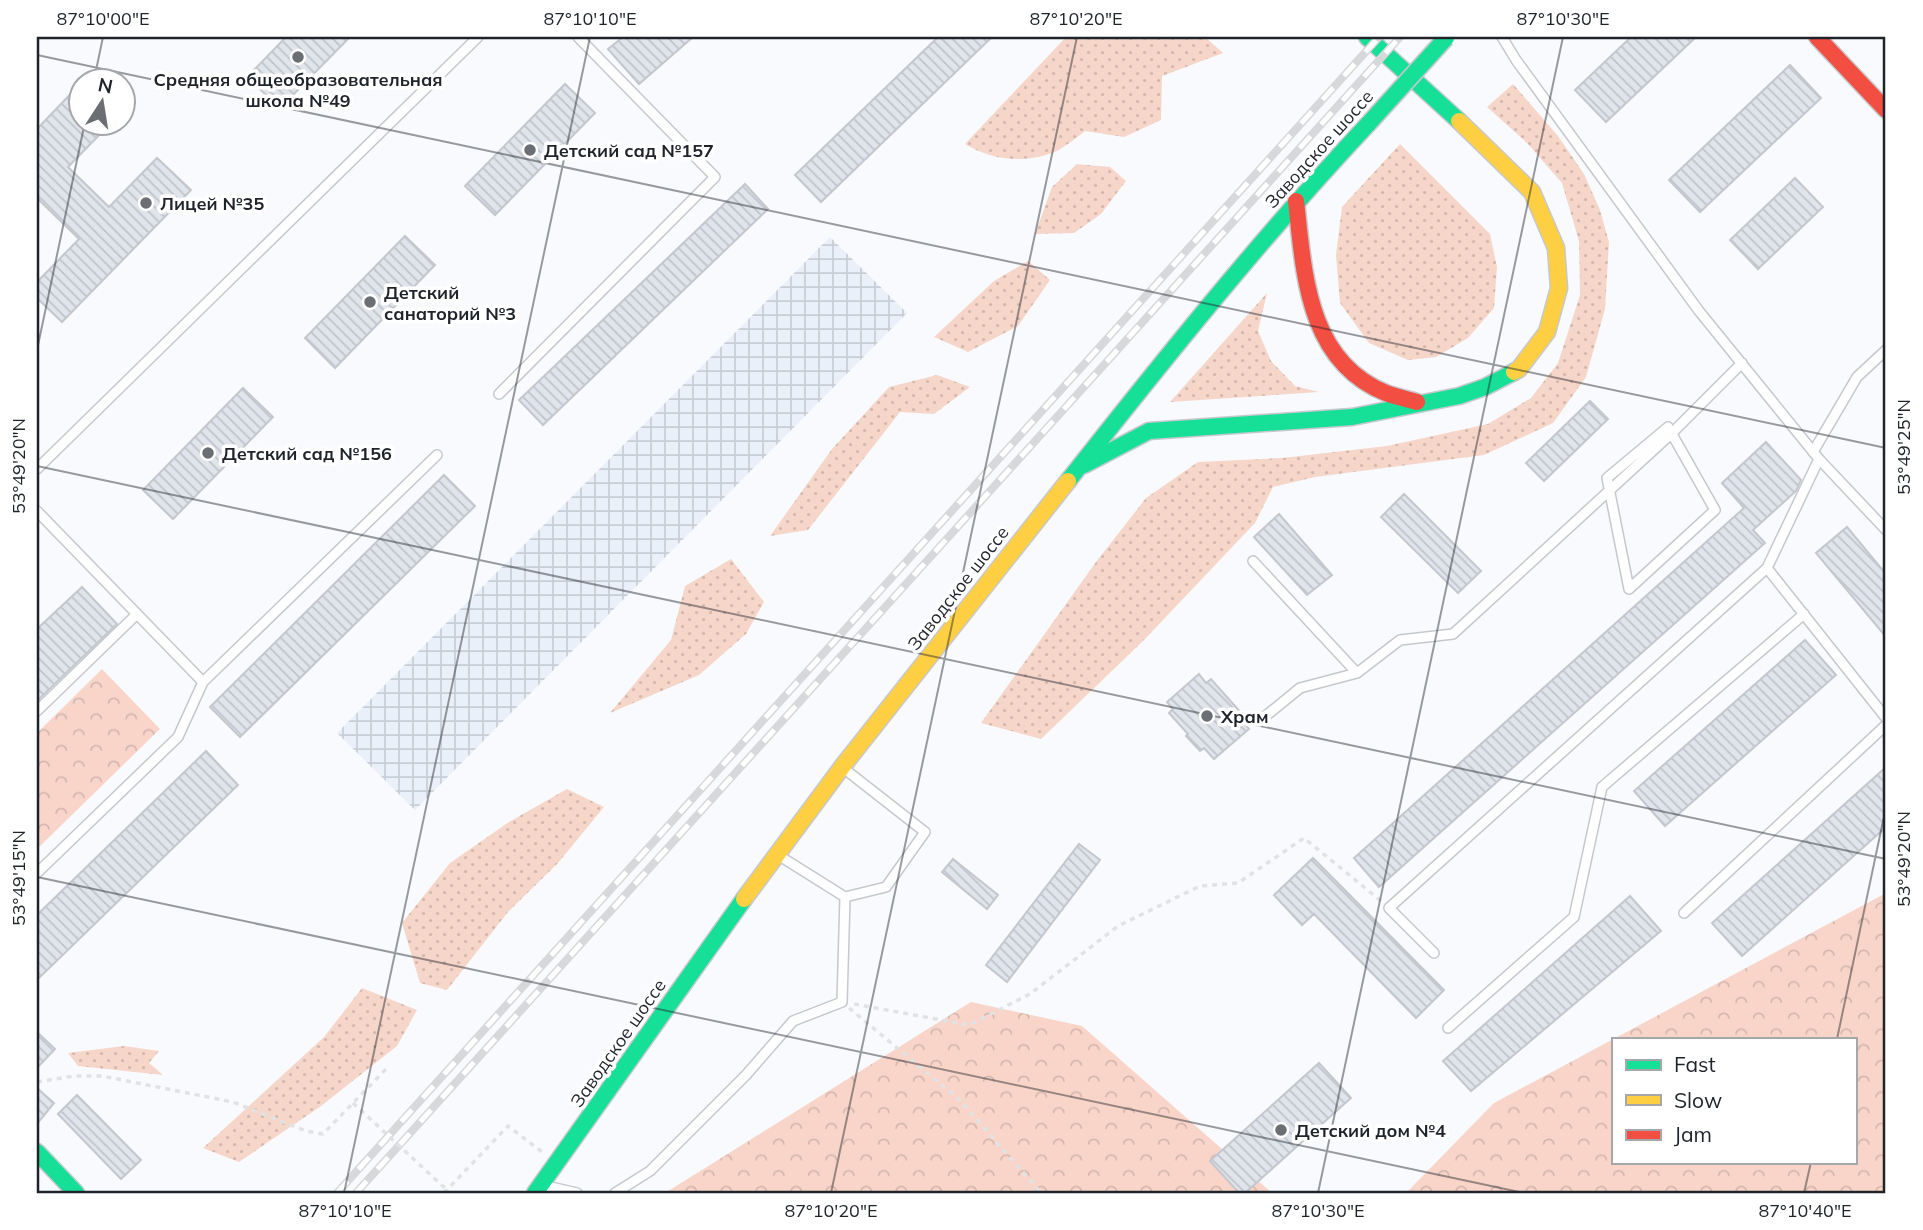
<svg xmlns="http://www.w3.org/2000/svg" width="1923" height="1230" viewBox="0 0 1923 1230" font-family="Mulish,sans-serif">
  <defs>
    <pattern id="industrial-grid" width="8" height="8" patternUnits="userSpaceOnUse" patternTransform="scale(1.75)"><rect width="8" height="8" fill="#eaf0fa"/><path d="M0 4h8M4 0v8" fill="none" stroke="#c8ced6"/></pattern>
    <pattern id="grass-dots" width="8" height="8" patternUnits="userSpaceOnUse" patternTransform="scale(1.75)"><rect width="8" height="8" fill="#f7d6ca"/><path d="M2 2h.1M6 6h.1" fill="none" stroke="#d3b8ae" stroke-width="1.8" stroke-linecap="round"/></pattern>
    <pattern id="forest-crowns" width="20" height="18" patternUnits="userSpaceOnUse" patternTransform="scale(1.75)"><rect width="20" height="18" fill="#f9d5c9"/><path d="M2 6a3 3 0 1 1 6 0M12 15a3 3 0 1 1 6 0" fill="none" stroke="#d5b7ad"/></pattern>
    <pattern id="building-back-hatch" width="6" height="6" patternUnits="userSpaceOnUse" patternTransform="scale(1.75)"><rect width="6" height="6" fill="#e0e4eb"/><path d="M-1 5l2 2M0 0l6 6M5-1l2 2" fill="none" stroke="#c0c3ca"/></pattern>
  </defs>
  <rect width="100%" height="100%" fill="#f8fafd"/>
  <!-- industrial -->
  <path fill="url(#industrial-grid)" d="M830 237 907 313 415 810 337 733Z"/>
  <!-- grass -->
  <path fill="url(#grass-dots)" d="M1066 37H1205L1223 53 1162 76 1161 120 1124 137 1085 131C1076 138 1066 146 1057 151 1026 164 993 161 965 144Z
    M1513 84 1558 136 1584 174 1600 210 1609 242 1605 309 1586 377 1553 423 1484 455 1315 477 1273 487 1255 523 1143 641 1041 739 981 723 1096 562 1146 498 1198 462 1282 458 1387 446 1488 424 1531 398 1558 363 1580 295 1579 241 1562 183 1527 143 1487 107Z
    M1400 144 1490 234 1497 267 1494 308 1468 338 1436 357 1408 360 1369 343 1340 303 1336 255 1342 207Z
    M1077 164 1110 167 1126 181 1101 214 1074 233 1035 234 1052 187Z
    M1028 261 1050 280 1018 326 968 352 934 337 994 281Z
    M1267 293 1258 331 1271 361 1295 386 1319 392 1170 402Z
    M937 375 970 387 934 414 900 412 808 530 770 536 832 449 889 387Z
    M731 559 764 602 746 634 699 675 610 713 671 640 685 586Z
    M567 789 604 807 558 863 508 912 447 990 420 983 402 923 450 863 509 822Z
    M362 988 417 1010 397 1046 321 1106 239 1162 203 1148 324 1037Z
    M124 1046 159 1051 149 1063 163 1075 78 1066 68 1053Z"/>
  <!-- forest -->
  <path fill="url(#forest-crowns)" fill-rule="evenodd" d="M102 669 160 729 37 849V733Z
    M1886 893V1193H1406L1494 1103ZM1613 1039H1855V1162H1613Z
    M971 1002 1082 1026 1272 1193H665Z"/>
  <!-- building -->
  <path fill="url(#building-back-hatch)" stroke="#c4c7cd" stroke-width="2" d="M286 37H350L280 108 247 77Z
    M623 37H693L639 84 608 49Z
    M938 37H992L821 202 795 175Z
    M1631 37H1696L1606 122 1575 90Z
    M1790 65 1821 98 1700 212 1669 180Z
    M80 84V122H112L68 167 109 207 157 158 191 190 62 322 37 298V282L79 239 37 198V129Z
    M565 84 595 113 495 215 465 186Z
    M1795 178 1823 207 1758 269 1730 240Z
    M745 184 768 209 543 425 519 400Z
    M405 236 435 265 335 368 305 338Z
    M243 388 273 417 173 519 143 490Z
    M1590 401 1608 419 1544 481 1526 463Z
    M1766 442 1801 480 1796 491 1753 530 1765 543 1379 887 1354 858 1744 508 1722 483Z
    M444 475 475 506 240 737 210 707Z
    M1404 494 1481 571 1458 593 1381 517Z
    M1279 514 1332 575 1307 595 1254 537Z
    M1847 527 1886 574V637L1816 553Z
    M82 587 117 624 37 701V629Z
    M1805 640 1836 675 1665 826 1634 791Z
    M1199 674 1206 683 1211 679 1243 715 1240 718 1249 729 1214 759 1204 748 1200 751 1186 736 1188 734 1169 713 1173 709 1167 702Z
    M206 751 238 785 37 980V915Z
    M1886 767V827L1742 956 1712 923Z
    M1079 844 1100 860 1007 982 986 965Z
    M1313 858 1444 990 1416 1018 1314 914 1302 925 1274 895Z
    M953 859 998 895 987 909 942 872Z
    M1630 896 1661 931 1471 1091 1443 1061Z
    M37 1032 55 1049 37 1068Z
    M1319 1063 1351 1098 1245 1193H1239L1210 1161Z
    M37 1088 54 1103 37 1124Z
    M77 1095 141 1160 121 1179 58 1114Z"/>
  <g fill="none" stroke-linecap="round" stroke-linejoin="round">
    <defs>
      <path id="lane" d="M1502 37 1516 60 1699 311 1819 459 1767 568 1886 718
        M499 394 715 177 578 37
        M1668 427 1715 510 1629 589 1607 478Z
        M1813 452 1857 377 1886 350
        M1819 459 1886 530
        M37 469 478 37
        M37 511 203 682 437 455
        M1253 561 1357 673
        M37 711 137 614
        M1262 719 1300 688 1357 673 1400 640 1453 634 1671 434 1742 363
        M778 855 845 897
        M37 873 178 737 203 682
        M1684 913 1886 725
        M1434 953 1389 908 1767 568
        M1448 1028 1574 917 1602 787 1804 614
        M542 1185 577 1193
        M615 1193 650 1171 746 1075 793 1021 842 1002 845 897 886 887 925 832 842 767"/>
      <path id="fast" d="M1367 37 1459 121
        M1084 465 1149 431 1352 417 1459 396 1485 387 1514 372
        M1068 481C1165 358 1262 237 1369 123
        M37 1152 76 1193
        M535 1193 744 899"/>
      <path id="slow" d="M1459 121 1532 192 1556 248 1559 288 1547 332 1519 369 1514 372
        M744 899 842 767 1068 481"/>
      <path id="jam" d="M1817 37 1886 110
        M1296 201C1304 273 1307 361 1386 393 1396 397 1407 399 1417 402"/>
    </defs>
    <!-- lane casing -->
    <use href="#lane" stroke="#c5c8cd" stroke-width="12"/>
    <!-- fast casing -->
    <use href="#fast" stroke="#c5c8cd" stroke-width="19"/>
    <!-- slow casing -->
    <use href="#slow" stroke="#c5c8cd" stroke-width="19"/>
    <!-- jam casing -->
    <use href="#jam" stroke="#c5c8cd" stroke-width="19"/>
    <!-- path -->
    <path stroke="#e1e2e4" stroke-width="3.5" stroke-dasharray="5 5" stroke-linecap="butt" d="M854 1004 969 1025 1030 994 1118 926 1200 886 1238 883 1304 838 1381 901
      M849 1008 960 1100 1041 1193
      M37 1082 74 1076H102L233 1102 306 1131 323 1134 389 1066
      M444 1193 508 1126 542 1152"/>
    <!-- lane -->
    <use href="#lane" stroke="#fefeff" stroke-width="9"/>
    <!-- fast -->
    <use href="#fast" stroke="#16e098" stroke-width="16"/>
    <!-- slow -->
    <use href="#slow" stroke="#ffcf43" stroke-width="16"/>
    <!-- jam -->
    <use href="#jam" stroke="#f24e42" stroke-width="16"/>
    <defs>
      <path id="rail" d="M337 1193 1379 37
        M356 1193 1400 37"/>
    </defs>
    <!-- rail casing -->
    <use href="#rail" stroke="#d7d8d9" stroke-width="8"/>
    <!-- rail -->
    <use href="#rail" stroke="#fff" stroke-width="5" stroke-dasharray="16" stroke-linecap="butt"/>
    <defs>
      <path id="fast-bridge" d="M1369 123 1446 38"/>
    </defs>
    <!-- fast-bridge casing -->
    <use href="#fast-bridge" stroke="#c5c8cd" stroke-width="19" stroke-linecap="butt"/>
    <!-- path-bridge -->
    <path stroke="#e1e2e4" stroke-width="3.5" stroke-dasharray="5 5" stroke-linecap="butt" d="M353 1103 447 1190"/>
    <!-- fast-bridge -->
    <use href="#fast-bridge" stroke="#16e098" stroke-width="16"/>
  </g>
  <!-- ticks -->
  <path fill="none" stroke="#1f242b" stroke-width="2" stroke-opacity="0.45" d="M37 55 1886 448M94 80 103 37M37 350 85 122M37 466 1886 859M37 877 1524 1193M1837 1039 1886 807M344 1193 590 37M831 1193 1077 37M1318 1193 1563 37M1804 1193 1811 1162"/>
  <!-- markers -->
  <g fill="#6b6f74" stroke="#fff" stroke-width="2.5">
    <circle cx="298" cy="57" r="7"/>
    <circle cx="530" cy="150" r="7"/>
    <circle cx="146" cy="203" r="7"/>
    <circle cx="370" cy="302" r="7"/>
    <circle cx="208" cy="453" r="7"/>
    <circle cx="1207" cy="716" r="7"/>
    <circle cx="1281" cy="1130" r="7"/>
  </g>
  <g text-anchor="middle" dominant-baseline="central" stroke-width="7" stroke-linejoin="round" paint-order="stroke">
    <!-- poi labels -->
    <g font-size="18" font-weight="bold" fill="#1f242b" stroke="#fff" text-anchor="start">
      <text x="298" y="79" text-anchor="middle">Средняя общеобразовательная<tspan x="298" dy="21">школа №49</tspan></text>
      <text x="544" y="150">Детский сад №157</text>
      <text x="160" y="203">Лицей №35</text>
      <text x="384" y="292">Детский<tspan x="384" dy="21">санаторий №3</tspan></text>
      <text x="222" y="453">Детский сад №156</text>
      <text x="1221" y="716">Храм</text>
      <text x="1295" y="1130">Детский дом №4</text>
    </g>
    <!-- street labels -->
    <g font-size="18" fill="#1f242b" stroke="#fff">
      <text transform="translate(1319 149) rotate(-48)">Заводское шоссе</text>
      <text transform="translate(958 588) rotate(-52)">Заводское шоссе</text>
      <text transform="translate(618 1043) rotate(-55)">Заводское шоссе</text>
    </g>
  </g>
  <!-- border -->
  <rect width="1923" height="1230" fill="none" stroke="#ffffff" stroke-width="77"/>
  <!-- legend -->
  <rect x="1612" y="1038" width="245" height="126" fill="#ffffff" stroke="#a5a7aa" stroke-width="2"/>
  <rect x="1626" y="1060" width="35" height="10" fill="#16e098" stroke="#a5a7aa" stroke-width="2"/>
  <text x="1674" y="1072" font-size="21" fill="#1f242b">Fast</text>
  <rect x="1626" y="1095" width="35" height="10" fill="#ffcf43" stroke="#a5a7aa" stroke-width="2"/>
  <text x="1674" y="1108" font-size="21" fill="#1f242b">Slow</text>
  <rect x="1626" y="1130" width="35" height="10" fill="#f24e42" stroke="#a5a7aa" stroke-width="2"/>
  <text x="1674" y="1142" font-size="21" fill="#1f242b">Jam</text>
  <!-- north arrow -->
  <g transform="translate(102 102) rotate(12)"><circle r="33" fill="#ffffff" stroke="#a5a7aa" stroke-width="2"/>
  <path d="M0-5L12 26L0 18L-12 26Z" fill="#6b6f74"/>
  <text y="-10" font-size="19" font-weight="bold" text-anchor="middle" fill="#1f242b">N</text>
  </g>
  <rect x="38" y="38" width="1846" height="1154" fill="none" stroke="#1f242b" stroke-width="2.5"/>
  <g font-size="18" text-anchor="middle" fill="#1f242b">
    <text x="103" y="25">87°10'00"E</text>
    <text x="590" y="25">87°10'10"E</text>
    <text x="1076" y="25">87°10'20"E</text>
    <text x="1563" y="25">87°10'30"E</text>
    <text transform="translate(1904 447) rotate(-90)" y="6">53°49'25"N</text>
    <text transform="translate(19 466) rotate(-90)" y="6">53°49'20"N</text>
    <text transform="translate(1904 859) rotate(-90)" y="6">53°49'20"N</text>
    <text transform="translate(19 878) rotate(-90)" y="6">53°49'15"N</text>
    <text x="345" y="1217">87°10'10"E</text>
    <text x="831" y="1217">87°10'20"E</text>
    <text x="1318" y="1217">87°10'30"E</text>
    <text x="1805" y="1217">87°10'40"E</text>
  </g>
</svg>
